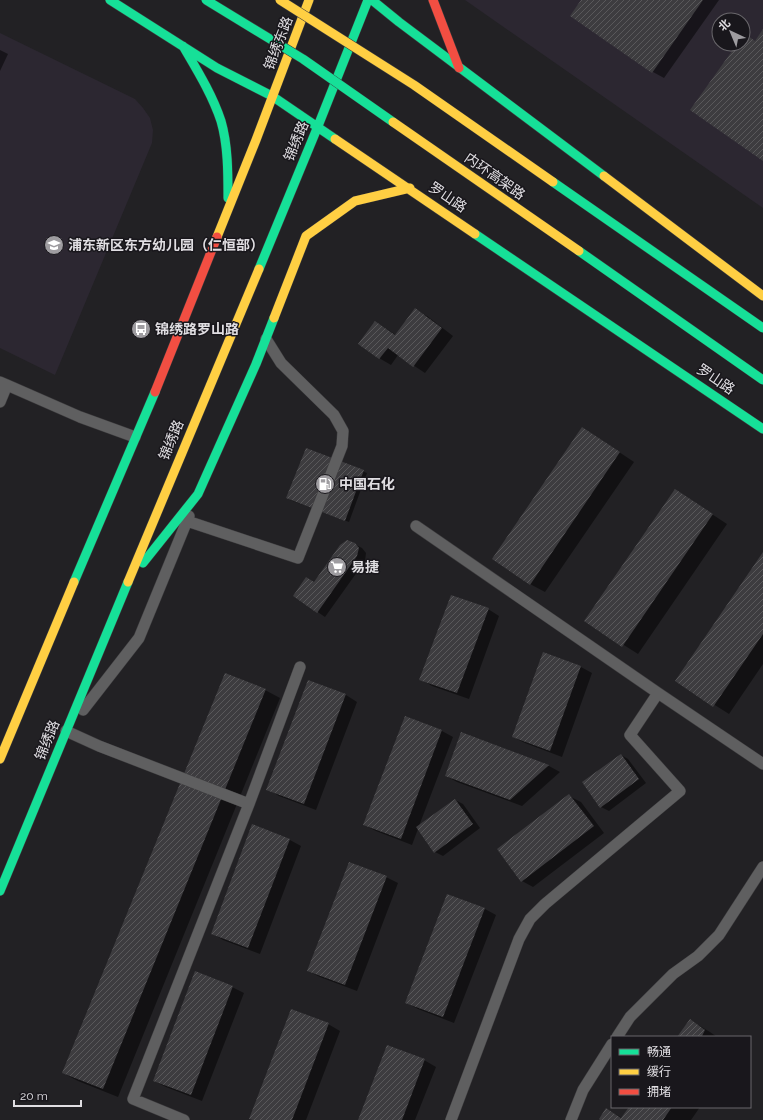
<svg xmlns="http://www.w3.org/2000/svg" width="763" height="1120" viewBox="0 0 763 1120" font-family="Raleway,'Noto Sans SC',sans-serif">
  <defs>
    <pattern id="building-hatch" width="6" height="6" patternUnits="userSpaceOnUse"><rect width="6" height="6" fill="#3d3c3f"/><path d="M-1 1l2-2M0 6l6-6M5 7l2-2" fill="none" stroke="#59585a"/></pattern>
  </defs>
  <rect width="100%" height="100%" fill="#222124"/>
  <!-- built -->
  <path fill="#2c2731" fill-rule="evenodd" d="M465 0H763V208ZM719 20H743V44H719Z
    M0 33 135 99 143 108 150 118 153 130 152 143 55 375 0 348Z"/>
  <!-- shadow -->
  <path fill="#0007" d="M582 0H719L664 78 653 72Z
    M0 50 8 54 0 71Z
    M415 310 427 316 453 336 425 373 398 355 391 365 379 358 376 322 396 335Z
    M583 428 634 462 545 592 530 584Z
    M306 450 367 473 349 522 290 500Z
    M675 490 727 524 638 654 586 621Z
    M354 544 362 548 366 553 365 561 325 617 294 596 314 583Z
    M763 554V664L729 714 677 681Z
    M488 609 499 616 469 699 432 686 421 679Z
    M544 653 581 667 592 673 562 757 525 743 513 737Z
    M309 681 346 695 357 702 316 810 279 796 268 789Z
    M265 690 280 698 118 1097 78 1081 63 1073Z
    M405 717 442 731 453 737 419 826 455 800 463 804 480 828 443 856 435 852 418 829 412 845 376 831 364 825Z
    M461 734 549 766 560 772 522 806 457 782 446 776Z
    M621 755 628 759 646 783 609 811 601 807Z
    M569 796 581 802 604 833 533 887 522 881Z
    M253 826 290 840 301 846 260 954 223 940 212 933Z
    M386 877 398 883 357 991 320 977 308 971Z
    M485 909 496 915 454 1023 418 1009 407 1003Z
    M232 987 244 993 202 1101 166 1087 154 1081Z
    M690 1020 710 1032 717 1037H678Z
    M328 1024 340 1031 306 1120H253Z
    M424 1060 436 1067 415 1120H359Z
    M630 1107H700L691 1120H602L607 1109 622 1118Z"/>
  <!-- building -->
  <path fill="url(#building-hatch)" d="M581 0H703L652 73 570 16Z
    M763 29V161L690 110 737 44H743L744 33 755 41Z
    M415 308 442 328 413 367 388 348 379 359 358 344 375 321 395 335Z
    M582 427 620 452 530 585 492 559Z
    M306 448 364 470 345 521 286 498Z
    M675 489 713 514 622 647 584 621Z
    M347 540 355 543 359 548 357 556 317 613 293 596 306 577 314 582 340 545Z
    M763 552V634L713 707 675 681Z
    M451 595 489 608 457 693 419 680Z
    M543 652 581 666 550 751 512 737Z
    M225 673 266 689 103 1089 62 1073Z
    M308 680 346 694 304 804 266 790Z
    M405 716 442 730 401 839 363 825Z
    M461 732 549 765 510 800 445 776Z
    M621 754 639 779 600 808 582 782Z
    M569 794 594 826 521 882 497 849Z
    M455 799 473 824 434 853 416 827Z
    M252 824 290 839 248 948 211 934Z
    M349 862 387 876 345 985 307 971Z
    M447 894 485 908 443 1017 405 1003Z
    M195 971 233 986 191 1095 153 1081Z
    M291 1009 329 1023 292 1120H253L249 1119Z
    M690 1019 705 1030 702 1036 703 1037H677Z
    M387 1045 425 1059 402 1120H358Z
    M629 1107H672L663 1120H600L599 1119 606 1108 621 1118Z"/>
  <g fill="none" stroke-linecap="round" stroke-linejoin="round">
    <defs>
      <path id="lane" d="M0 382 7 385 0 402
        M7 385 80 417 135 437
        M187 521 298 558 342 446 343 431 334 415 281 363 266 339
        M416 526 658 693 763 764
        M83 710 139 638 189 516
        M67 730 66 731 99 746 249 804
        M617 1037 630 1017 673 974 698 956 719 935 763 867
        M184 1120 133 1099 249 804 300 667
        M451 1120 519 939 530 919 545 904 680 791 630 735 658 693
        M571 1120 583 1090 612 1044"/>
      <path id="fast" d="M110 0 217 68 272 96 335 139
        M372 0 399 22 604 176
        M183 46C197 70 212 94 221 121 228 145 228 173 228 198
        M475 234 763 429
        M259 269 318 126 368 0
        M143 563 198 494 256 364 274 318
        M74 582 155 392
        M0 891 128 582"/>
      <path id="slow" d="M335 139 475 234
        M604 176 763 296
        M217 237 256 140 309 0
        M274 318 306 236 355 201 410 188
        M128 582 259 269
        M0 759 74 582"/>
      <path id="jam" d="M433 0 459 68
        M155 392 217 237"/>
    </defs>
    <!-- lane casing -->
    <use href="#lane" stroke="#3d3c3e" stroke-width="12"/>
    <!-- fast casing -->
    <use href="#fast" stroke="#3d3c3e" stroke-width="10"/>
    <!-- slow casing -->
    <use href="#slow" stroke="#3d3c3e" stroke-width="10"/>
    <!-- jam casing -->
    <use href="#jam" stroke="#3d3c3e" stroke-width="10"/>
    <!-- lane -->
    <use href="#lane" stroke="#5f5f60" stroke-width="11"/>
    <!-- fast -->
    <use href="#fast" stroke="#16e098" stroke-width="9"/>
    <!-- slow -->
    <use href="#slow" stroke="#ffcf43" stroke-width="9"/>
    <!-- jam -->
    <use href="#jam" stroke="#f24e42" stroke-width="9"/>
    <defs>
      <path id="fast-bridge" d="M206 0 303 59 393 122
        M553 182 763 328
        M579 251 763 380"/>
      <path id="slow-bridge" d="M280 0 414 85 553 182
        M393 122 579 251"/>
    </defs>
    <!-- fast-bridge casing -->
    <use href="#fast-bridge" stroke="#3d3c3e" stroke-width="10" stroke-linecap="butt"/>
    <!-- slow-bridge casing -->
    <use href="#slow-bridge" stroke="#3d3c3e" stroke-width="10" stroke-linecap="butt"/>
    <!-- fast-bridge -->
    <use href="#fast-bridge" stroke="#16e098" stroke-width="9"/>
    <!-- slow-bridge -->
    <use href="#slow-bridge" stroke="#ffcf43" stroke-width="9"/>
  </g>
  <!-- icons -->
  <defs>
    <symbol id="school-disc" viewBox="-11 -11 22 22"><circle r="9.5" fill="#9e9ca0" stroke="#19171c"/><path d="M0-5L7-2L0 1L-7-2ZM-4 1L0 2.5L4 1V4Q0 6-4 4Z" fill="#fff"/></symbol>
    <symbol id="bus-disc" viewBox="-11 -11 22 22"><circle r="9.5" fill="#9e9ca0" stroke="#19171c"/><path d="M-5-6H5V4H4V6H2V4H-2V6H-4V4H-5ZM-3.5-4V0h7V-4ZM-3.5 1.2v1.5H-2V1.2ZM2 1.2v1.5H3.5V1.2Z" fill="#fff"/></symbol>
    <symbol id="fuel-disc" viewBox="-11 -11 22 22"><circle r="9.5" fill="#9e9ca0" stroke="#19171c"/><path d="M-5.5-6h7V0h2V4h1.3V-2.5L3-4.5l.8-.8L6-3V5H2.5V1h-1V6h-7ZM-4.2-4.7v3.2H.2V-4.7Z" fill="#fff"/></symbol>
    <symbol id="supermarket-disc" viewBox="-11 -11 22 22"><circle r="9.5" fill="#9e9ca0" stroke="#19171c"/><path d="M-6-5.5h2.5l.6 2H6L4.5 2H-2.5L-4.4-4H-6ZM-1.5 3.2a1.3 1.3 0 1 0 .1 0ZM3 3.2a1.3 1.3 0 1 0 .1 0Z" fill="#fff"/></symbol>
  </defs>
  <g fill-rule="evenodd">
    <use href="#school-disc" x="43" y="234" width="22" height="22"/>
    <use href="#bus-disc" x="130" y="318" width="22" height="22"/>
    <use href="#fuel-disc" x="314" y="473" width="22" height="22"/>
    <use href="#supermarket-disc" x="326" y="556" width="22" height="22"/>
  </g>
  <g text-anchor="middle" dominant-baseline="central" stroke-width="3" stroke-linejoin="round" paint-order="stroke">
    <!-- street labels -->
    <g font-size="14" fill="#e0dee2" stroke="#19171c">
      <text transform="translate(278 43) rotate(-69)">锦绣东路</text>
      <text transform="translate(296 141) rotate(-67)">锦绣路</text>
      <text transform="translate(495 176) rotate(35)">内环高架路</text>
      <text transform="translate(448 197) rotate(34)">罗山路</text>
      <text transform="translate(716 379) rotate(34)">罗山路</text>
      <text transform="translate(171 440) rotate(-67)">锦绣路</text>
      <text transform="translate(47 740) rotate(-68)">锦绣路</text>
    </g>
    <!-- poi labels -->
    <g font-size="14" font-weight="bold" fill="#e0dee2" stroke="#19171c" text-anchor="start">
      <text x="68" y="245">浦东新区东方幼儿园（仁恒部）</text>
      <text x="155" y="329">锦绣路罗山路</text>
      <text x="339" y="484">中国石化</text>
      <text x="351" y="567">易捷</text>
    </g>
  </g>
  <!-- legend -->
  <rect x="611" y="1036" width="140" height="72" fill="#19171c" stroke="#69676b"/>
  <rect x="619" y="1049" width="20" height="6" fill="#16e098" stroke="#69676b"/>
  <text x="647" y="1056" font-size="12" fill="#e0dee2">畅通</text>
  <rect x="619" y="1069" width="20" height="6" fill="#ffcf43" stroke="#69676b"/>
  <text x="647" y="1076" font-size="12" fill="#e0dee2">缓行</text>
  <rect x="619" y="1089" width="20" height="6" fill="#f24e42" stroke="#69676b"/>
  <text x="647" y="1096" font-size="12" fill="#e0dee2">拥堵</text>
  <!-- north arrow -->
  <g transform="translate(731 32) rotate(316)"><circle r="19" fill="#19171c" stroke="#69676b"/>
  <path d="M0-3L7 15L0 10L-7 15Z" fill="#9e9ca0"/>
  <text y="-6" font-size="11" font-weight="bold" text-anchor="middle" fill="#e0dee2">北</text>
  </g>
  <!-- scale -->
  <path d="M14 1100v6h67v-6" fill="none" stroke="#e0dee2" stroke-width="2"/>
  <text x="20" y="1100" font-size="12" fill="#e0dee2" stroke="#19171c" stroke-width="3" paint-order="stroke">20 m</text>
</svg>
